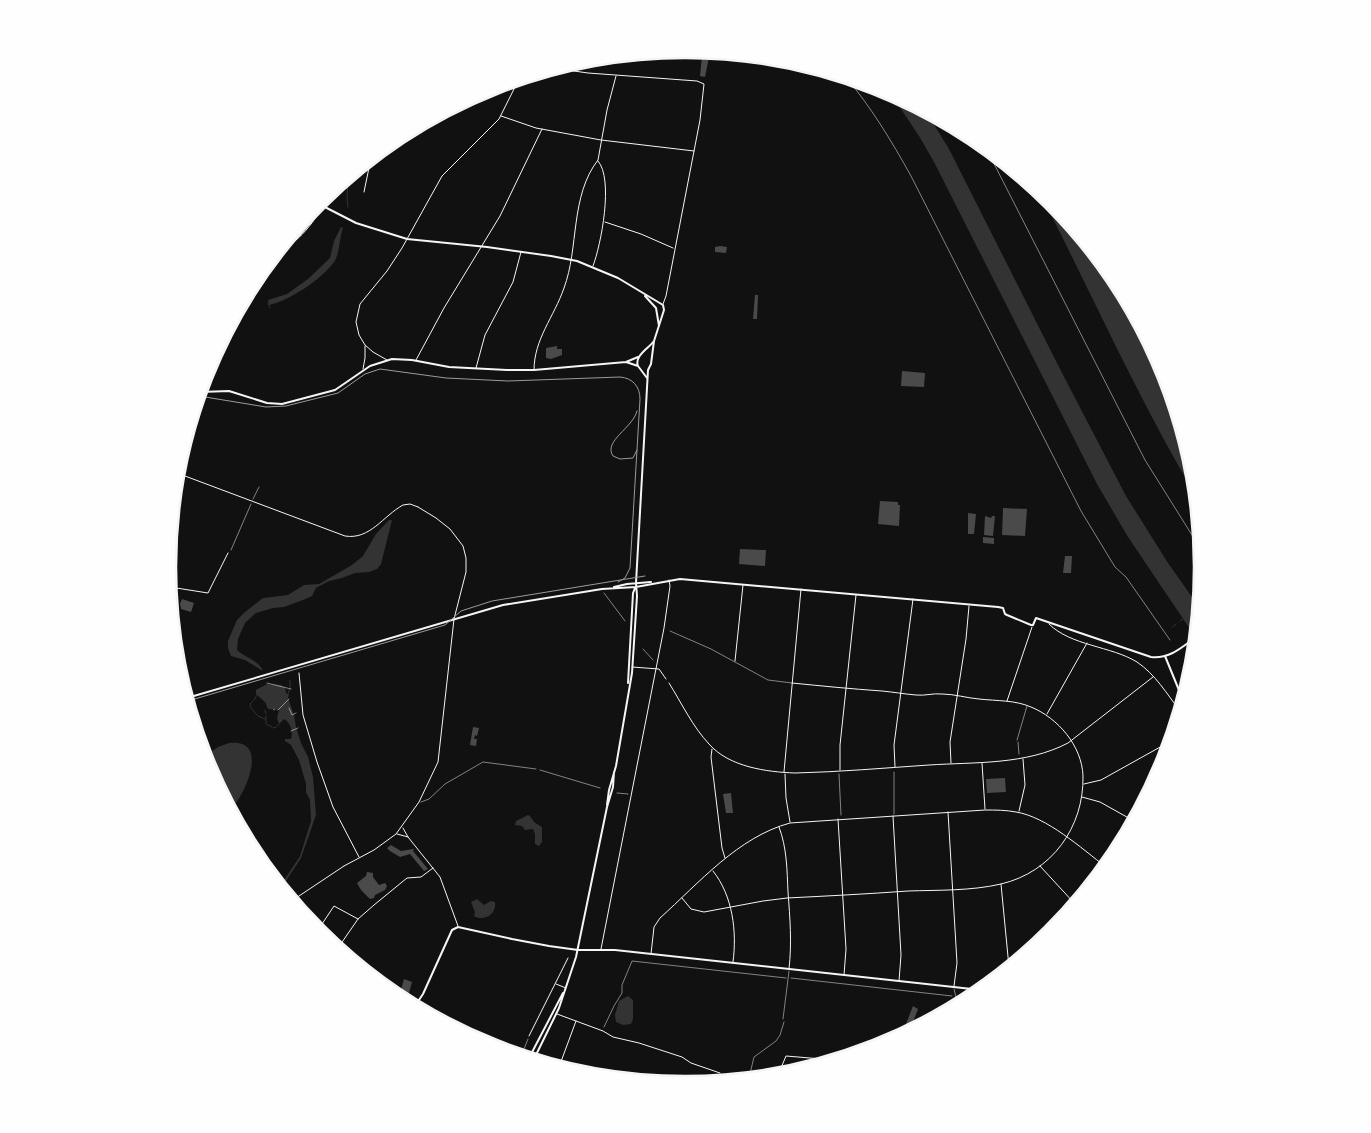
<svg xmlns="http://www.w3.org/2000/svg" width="1371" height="1133" viewBox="0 0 1371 1133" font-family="Overpass,sans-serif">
  <rect width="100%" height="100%" fill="#111"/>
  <!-- water -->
  <path fill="#333" d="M889 91 925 110 949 149 1061 371 1126 496 1168 563 1199 607 1196 638 1128 537 1097 484 934 162 919 136Z
    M1038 189 1052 201 1101 261 1181 426 1193 466 1196 496C1137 397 1091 292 1038 189Z
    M341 227 343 228C339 239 340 253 334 262 322 279 289 301 269 305L268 300 287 294 308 279 330 258 334 241Z
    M389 520H392L381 564 377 569 369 572 355 573 342 578 329 581 316 588 312 596 303 600 284 607 273 608 256 613 245 623 238 639 237 650C245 658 259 660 263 671L245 660 231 656 228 648V641L237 620 245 612 263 598 288 595 304 585 319 584 352 565 363 556 376 534Z
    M267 684 281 685 285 688 286 693 289 695 288 698 294 715 296 727 301 743 308 757 313 777 316 815 301 858 282 887 281 885 300 856 311 821 310 800 306 792V784L299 760 291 745 285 741V739H291C293 732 291 723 284 719L279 724 277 718 279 710 268 709 265 702 256 694V690Z
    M229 743C268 739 248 786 236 803L222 792 207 764 205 756 218 747Z
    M528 815 530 816 534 822 542 827V842L539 846 535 844V834L533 829 525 830 522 826 515 825 516 821Z
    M477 899 484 905 491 901 495 902C497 914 484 922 474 916L475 912 471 902Z
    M628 996 633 1000V1019L631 1024 623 1025 616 1022 615 1015 619 1001Z"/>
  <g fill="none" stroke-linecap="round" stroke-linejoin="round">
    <!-- stream -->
    <path stroke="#333" stroke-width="1" d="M348 207 347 199 348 177
      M268 303 270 308
      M1180 621 1183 619
      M1172 627 1176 624
      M288 694 290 688V680
      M254 700 257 695
      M251 707 250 704 253 701
      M251 708 257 715
      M265 710 266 714
      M258 716 265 719
      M266 716V724L272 727
      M277 726 279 724
      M273 728 276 727"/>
  </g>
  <!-- building -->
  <path fill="#4a4a4a" d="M702 56 709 57 705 77 700 76Z
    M720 246 727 247 726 253 715 252V247Z
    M755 295H758L757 319H753Z
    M557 346V349H562V355L551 359 546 358V348Z
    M902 371 925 373 924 387 901 386Z
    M880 501 898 502V505H900L899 526 878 524Z
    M1003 508 1027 509 1025 536 1002 535Z
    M968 513 976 514 974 534H968Z
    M985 516 991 518 992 516H995L993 536 984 535Z
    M983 537 994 538V544L983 543Z
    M740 549 766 550 765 566 739 564Z
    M1065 556H1072L1071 573H1063Z
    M182 599 194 603 191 612 181 609 180 604Z
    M473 727 479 728 477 736 475 735 474 739H477L476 746 470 745Z
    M1005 778 1006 792 987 793 986 779Z
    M731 793 733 813H726L723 794Z
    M391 845 401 851 413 849 414 850 413 851 428 869 424 871 410 854 400 857 390 851 387 848Z
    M367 872 373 873V877L379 885 385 883 387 886 385 890 375 895 374 898 370 899 361 890 357 883 366 876Z
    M404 979 412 982 407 1000 399 997Z
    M913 1006 918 1009 911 1027 906 1024Z"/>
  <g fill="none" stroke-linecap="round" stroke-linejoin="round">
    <!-- path -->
    <path stroke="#f5f5f5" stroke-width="0.5" d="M845 76C871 107 891 140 911 176L1081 511 1115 567 1126 577 1170 640
      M426 121 436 120 440 113
      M985 146 1145 460 1202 551
      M253 499 259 487
      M231 550 251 504
      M604 593 625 621
      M643 649 653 660
      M267 683 291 689
      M289 708 292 715 296 713
      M274 710V709
      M278 710 289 699
      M291 731 298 728
      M1018 742 1019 754
      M540 770 600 788
      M839 774 841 815
      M617 793 628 794
      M894 814V772
      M791 978 952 996
      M960 997 971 998
      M604 1027 614 1006 622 993V985L632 961 786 978
      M524 1049 528 1039
      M749 1078 754 1057 776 1041 780 1035 784 1022"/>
    <!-- service -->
    <path stroke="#f5f5f5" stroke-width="0.5" d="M670 631 711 649 768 680 792 683
      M1017 740 1027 706
      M421 802 429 799 445 784 483 762 536 769
      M954 989 958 1005
      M783 1019 789 971
      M721 1075 727 1080"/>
    <!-- pedestrian -->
    <path stroke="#f5f5f5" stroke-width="1" d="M364 192 371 158
      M177 473 345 536C370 540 383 516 403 505L410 504 418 507
      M299 673 303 715 317 762 333 807 359 857
      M293 900 344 866"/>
    <!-- minor -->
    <path stroke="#f5f5f5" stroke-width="1" d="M553 68 588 73 697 81 704 84 700 120 666 296 663 304
      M501 116 536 128 601 140 694 151
      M605 222 641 234 673 248
      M294 232 301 235
      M277 252C303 241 319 215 331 191
      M593 266C601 245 614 179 598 161
      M1117 281 1169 386
      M387 360 373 352 365 345 359 335 356 322 360 304 387 271 402 248 442 176 499 119 519 79
      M416 360 444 308 500 216 542 129
      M476 368 485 335 513 282 521 252
      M363 369 365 358V346
      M534 370C534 339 554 317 564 288 579 248 570 196 598 160L607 110 616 76
      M170 587 208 593 228 553
      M1049 624C1071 646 1111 646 1137 662 1155 674 1167 694 1180 711
      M735 661 743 585
      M632 667 659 669 666 679
      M669 683C682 704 693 727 709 744 729 767 767 772 795 773 839 772 884 768 929 765 975 762 1026 765 1068 743L1153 677
      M1007 701 1032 627
      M1047 714 1087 643
      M712 749 711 757 722 848 725 858
      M951 763 950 742 966 639 969 606
      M982 763 985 809
      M895 767 894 745 913 599
      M840 770V745L856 595
      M784 772 801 589
      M785 774 786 798 790 822
      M1084 784 1101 780 1171 741
      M1082 797 1100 802 1134 821
      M1019 811 1025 785 1023 759
      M948 812 957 963 954 986
      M893 816 901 955 899 981
      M838 819 846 949 844 975
      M779 827C787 848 787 870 788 892 790 918 792 943 789 969
      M403 828 408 837 440 877 458 926
      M397 834 408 837
      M344 866 374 850 396 834 419 802 438 762 454 619 466 572V558L463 546 450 529 436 518 418 507
      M1040 866 1075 904
      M713 871C733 896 737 932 733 962
      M1001 884 1009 967
      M682 898 691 909 704 912 763 901 787 898C827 896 867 894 908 891 938 890 971 891 1001 884 1052 872 1084 827 1083 776 1082 746 1058 718 1031 707 1015 700 997 701 979 699 967 698 954 694 942 694 933 693 925 696 916 695 904 694 893 692 882 691 852 689 822 686 792 683
      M318 930 334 906 358 919
      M338 948 358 919 374 905 407 878 421 877 433 868
      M601 949 664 628 670 586 669 580
      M651 954 654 927 660 918C699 883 738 837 790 823L985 810C995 810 1006 810 1016 812 1047 817 1081 848 1106 867
      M556 984 566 988
      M557 1014 603 1031 613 1037 639 1043 682 1057 691 1063 720 1073
      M529 1036 568 958
      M822 1064 823 1059
      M559 1067 576 1021
      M778 1075 786 1056 834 1060"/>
    <!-- tertiary -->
    <path stroke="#f5f5f5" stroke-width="2" d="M317 203 356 223 407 239 487 247 551 256 577 261 618 278 663 305 664 310 654 341 651 364 648 370 636 583
      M645 296 656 308 659 326
      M626 362 638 366 647 378
      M638 366C634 356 648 349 654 341
      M200 392 229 391 267 403 282 404 335 390 370 366 392 359 412 360 449 367 507 370H534L626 362 638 357
      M1165 656 1183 700
      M411 1004 419 1000 423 994 452 930 458 927 512 939 549 946 578 950H615L981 990"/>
    <!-- secondary -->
    <path stroke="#f5f5f5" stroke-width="2" d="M614 587 627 584 651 582
      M628 683 633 593 635 588
      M187 698 503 605 602 589 636 587 680 579 998 607 1003 608 1005 614 1007 615 1031 625H1033L1036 618 1151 657C1170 659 1182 647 1196 637
      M607 805 609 790 616 766 632 673 637 596 636 583
      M529 1058 563 993
      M534 1059 559 1008 576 957 607 807 613 787 614 772"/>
    <!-- tram -->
    <path stroke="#9a9a9a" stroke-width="1" d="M199 396 266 407 286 406 338 393 365 374 380 369 446 378 508 381 620 377C633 378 640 387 640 399L630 568 625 578 618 582
      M637 450 633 458 620 459 613 456C603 441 633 428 637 411
      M188 701 445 625 461 611 492 601 645 576
      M421 1009 424 1007
      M456 1028 586 1074"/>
  </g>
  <!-- crop -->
  <path d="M0 0H1371V1133H0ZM176 567a509 509 0 1 1 1018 0a509 509 0 1 1-1018 0Z" fill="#fefefe" fill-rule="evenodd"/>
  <path fill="none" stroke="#f5f5f5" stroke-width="2.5" d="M176 567a509 509 0 1 1 1018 0a509 509 0 1 1-1018 0Z"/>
</svg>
